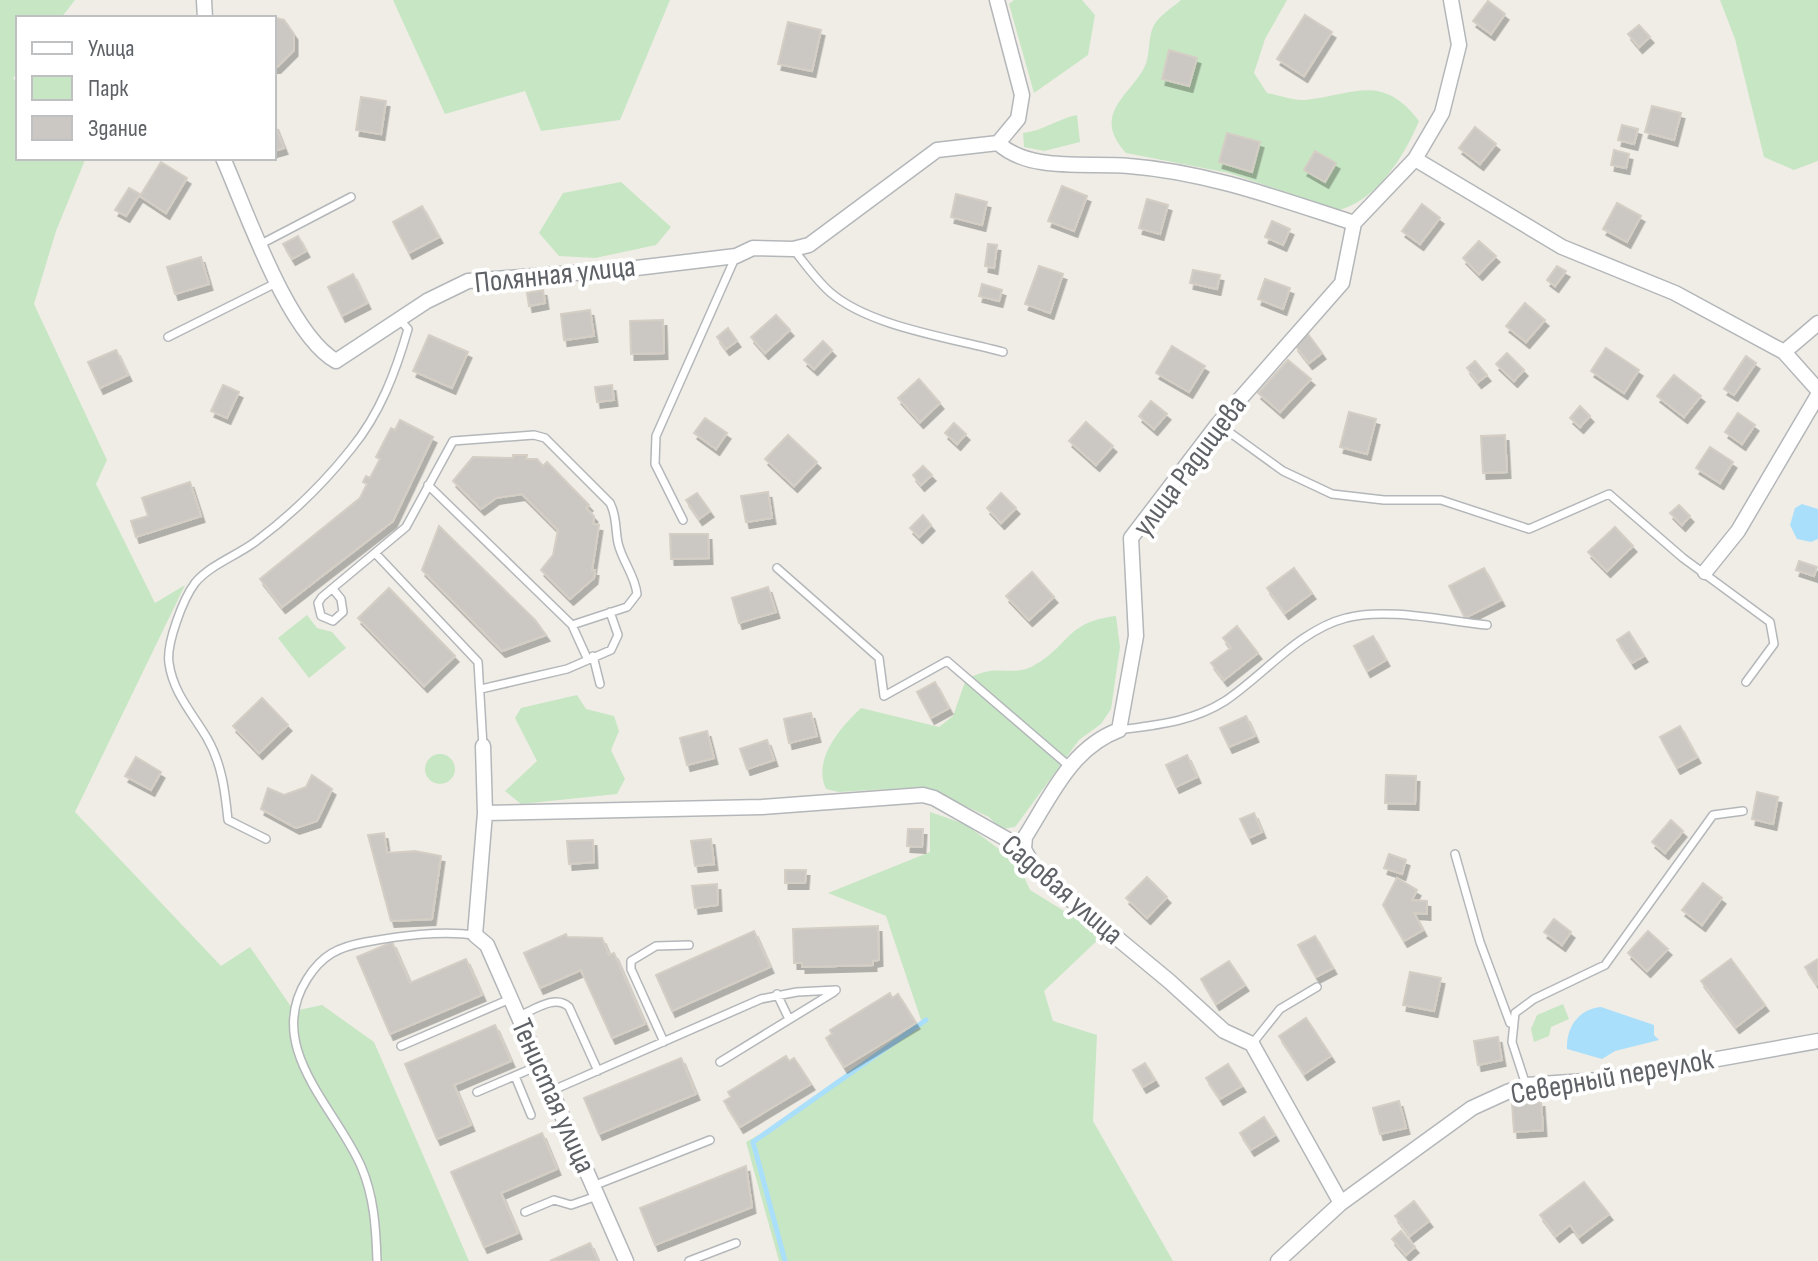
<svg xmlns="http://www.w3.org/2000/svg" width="1818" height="1261" viewBox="0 0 1818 1261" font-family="'Sofia Sans Condensed',sans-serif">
  <defs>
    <filter id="shadow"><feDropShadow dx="3.5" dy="6" stdDeviation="0" flood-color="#0004"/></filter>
  </defs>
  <rect width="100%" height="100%" fill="#f0ede6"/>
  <!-- green -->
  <path fill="#c7e6c4" d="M0 0H75L61 18H18V72L13 78 18 84V158L85 160 56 231 34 304 107 460 96 484 155 603 185 585 75 812 221 966 250 947 294 1011 322 1005 374 1042 469 1261H0Z
    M393 0H670L620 120 541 131 525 91 445 114Z
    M1014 0H1082L1095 15 1088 55 1034 93 1009 4Z
    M1181 0H1287L1265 39 1254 73 1267 93C1279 95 1293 101 1305 100 1353 95 1382 72 1419 121 1405 155 1377 200 1339 210L1229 173 1126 153C1091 115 1129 96 1144 68 1151 56 1147 38 1154 25 1159 16 1173 7 1181 0Z
    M1720 0H1818V161L1794 170 1764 157 1735 39Z
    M1077 115 1080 142 1044 151 1024 147 1023 133C1043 131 1057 119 1077 115Z
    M621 182 671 227 656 245 595 258 559 256 539 233 563 193Z
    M307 615 317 628 332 632 346 648 309 678 278 638Z
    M1116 616 1120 647 1111 709 1101 724 1079 740 1015 827 1001 829 989 817 924 787 839 792 826 789C812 759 841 727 861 708L939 727 953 716 966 679C973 676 982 672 990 671 1004 669 1019 674 1033 666 1070 646 1065 622 1116 616Z
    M577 695 586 709 614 716 619 731 611 750 625 779 617 794 521 804 505 791 537 761 515 718 521 708Z
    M425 769a15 15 0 1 1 30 0a15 15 0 1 1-30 0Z
    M930 812 965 824 1018 863 1030 890 1103 935 1044 991 1053 1021 1097 1035 1093 1121 1173 1261H779L746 1142 790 1117 922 1023 886 916 828 893 930 852Z
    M1563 1004 1569 1019 1551 1027 1549 1036 1534 1042 1531 1029 1537 1015Z"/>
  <!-- water -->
  <path fill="#aadffc" d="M1802 504 1818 509V539L1811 542 1797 539 1790 525 1795 508Z
    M1601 1007 1654 1025V1035L1659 1040 1615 1051 1602 1059 1567 1049C1566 1027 1579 1009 1601 1007Z"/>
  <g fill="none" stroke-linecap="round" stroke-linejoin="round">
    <!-- stream -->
    <path stroke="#aadffc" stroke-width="5" d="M785 1261 753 1142 926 1020"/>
  </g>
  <!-- building -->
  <path fill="#cbc8c4" stroke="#d4cec5" stroke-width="2" filter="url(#shadow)" d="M1488 1 1505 14 1491 34 1473 21Z
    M1305 15 1332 32 1304 76 1277 59Z
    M268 16 284 20 294 34V50L277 67H274V18H259Z
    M788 22 821 30 812 71 778 64Z
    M1639 25 1650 37 1639 47 1628 34Z
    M1169 50 1197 58 1189 86 1162 79Z
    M361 97 386 101 381 134 356 130Z
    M1652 106 1681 113 1674 140 1645 132Z
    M274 123 284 148 274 151Z
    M1622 125 1638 129 1634 144 1618 140Z
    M1475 127 1496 144 1480 164 1459 148Z
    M1227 133 1260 142 1252 172 1219 162Z
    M1614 150 1629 154 1626 168 1611 165Z
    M1315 151 1336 163 1325 182 1304 170Z
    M161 162 187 178 166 213 140 196Z
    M1062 186 1087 196 1074 231 1048 221Z
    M129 188 140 194 126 216 115 210Z
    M956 194 987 202 982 225 951 217Z
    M1147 199 1168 205 1160 234 1139 228Z
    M1617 203 1641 216 1627 242 1603 229Z
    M1422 204 1440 218 1420 244 1402 231Z
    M422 206 439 237 409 253 393 222Z
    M1272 221 1290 229 1283 245 1265 237Z
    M298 236 306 251 292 259 283 244Z
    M1479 241 1496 256 1479 274 1463 258Z
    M988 244 997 245 994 268 985 266Z
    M201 257 209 284 175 294 167 267Z
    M1039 266 1063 274 1050 313 1025 304Z
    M1557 266 1566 271 1555 286 1547 280Z
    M1193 270 1220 275 1217 289 1190 283Z
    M353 274 367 303 342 316 328 287Z
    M1265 279 1290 288 1283 309 1258 299Z
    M982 284 1002 290 999 301 979 296Z
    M543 290 545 303 529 306 527 293Z
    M1525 303 1545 320 1526 342 1506 326Z
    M590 310 594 336 564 340 561 314Z
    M776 315 790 330 765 353 751 337Z
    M663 320 664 353 631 354 630 321Z
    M728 328 737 341 726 349 717 337Z
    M1308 334 1322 353 1309 363 1295 345Z
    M429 335 468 352 452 388 413 371Z
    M823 341 832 350 814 369 804 360Z
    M1172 346 1205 366 1189 392 1156 373Z
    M1606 348 1639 370 1624 393 1591 371Z
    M116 350 128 375 100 388 88 362Z
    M1507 353 1524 370 1514 381 1496 364Z
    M1746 356 1756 363 1734 395 1724 389Z
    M1288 360 1311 379 1280 412 1258 393Z
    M1475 361 1487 375 1478 382 1467 368Z
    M1674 375 1701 396 1684 417 1657 396Z
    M919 379 940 403 920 422 898 398Z
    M223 385 239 392 227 418 211 411Z
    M612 385 614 400 597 402 595 387Z
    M1151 401 1167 414 1154 429 1139 416Z
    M1580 406 1590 416 1580 427 1570 418Z
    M1349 412 1376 419 1367 454 1340 447Z
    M1738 413 1755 425 1742 444 1725 432Z
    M705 418 727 433 716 449 694 433Z
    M400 420 433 437 393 521 282 607 260 579 360 498 367 484 363 482 366 476 370 478 380 459 376 457 391 428 395 430Z
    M1086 422 1113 446 1096 465 1069 441Z
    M954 423 966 434 957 444 945 433Z
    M788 435 817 462 794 486 765 459Z
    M1505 435 1507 472 1483 473 1481 436Z
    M1710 447 1733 462 1720 483 1696 468Z
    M513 455H527L526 459H537L543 466 547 462 589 505 586 508 594 516 593 524 599 525 592 570H595L594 578 570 599 541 570 553 555 558 530 522 494 496 498 481 509 453 481 473 457 513 458Z
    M923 466 932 475 921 485 913 475Z
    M190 482 201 516 136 537 131 521 148 516 142 498Z
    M768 492 772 518 746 522 741 496Z
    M697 493 710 511 699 519 686 500Z
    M1001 493 1016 508 1001 523 987 508Z
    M1679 505 1690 516 1682 525 1670 513Z
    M923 515 931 525 919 537 910 528Z
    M439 526 535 620 546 635 502 651 429 577 422 570Z
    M1615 527 1633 546 1607 571 1588 552Z
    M670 534H708L709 558 671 559Z
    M1799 561 1817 567 1814 576 1796 570Z
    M1294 568 1312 593 1285 613 1267 588Z
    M1484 568 1501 600 1465 618 1449 586Z
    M1032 572 1054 597 1029 620 1006 596Z
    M768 587 776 612 739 623 732 598Z
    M389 588 455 656 424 686 358 618Z
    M1237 626 1258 653 1224 680 1211 663 1231 648 1223 638Z
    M1629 632 1644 656 1632 663 1617 640Z
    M1373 636 1386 660 1367 671 1354 646Z
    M935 682 949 708 931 718 917 692Z
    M262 698 288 725 259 753 233 726Z
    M811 713 817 736 789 743 784 719Z
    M1246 716 1255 736 1229 747 1220 728Z
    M1680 726 1697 757 1677 768 1660 737Z
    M707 731 714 758 687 765 680 738Z
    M767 740 774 760 747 769 740 749Z
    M1187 755 1197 777 1176 787 1166 765Z
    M136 757 161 772 151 790 125 776Z
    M312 775 332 789 317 821 296 828 261 809 268 788 284 795 306 787Z
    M1386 775 1416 776 1415 804 1385 803Z
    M1757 792 1778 797 1773 824 1752 819Z
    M1254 813 1262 832 1249 838 1240 819Z
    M1671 820 1683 831 1665 853 1652 842Z
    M908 829H923L922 847 907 846Z
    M384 833 387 853 415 851 441 856 432 919 391 921 368 835Z
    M711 839 714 864 695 866 691 841Z
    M593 840 594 862 569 864 567 841Z
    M1389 854 1406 860 1402 874 1384 868Z
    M785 870H806L805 883H785Z
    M1147 877 1167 897 1147 918 1126 898Z
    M1397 878 1417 890 1412 900 1427 901V914L1414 913 1423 930 1404 941 1383 905Z
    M1703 883 1722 898 1702 925 1682 910Z
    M717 884 718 905 695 908 692 886Z
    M1554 919 1571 932 1562 945 1544 932Z
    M878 926 879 960 873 961V965L802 967V963H794L793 929Z
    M754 931 770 967 672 1011 656 975Z
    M1648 931 1668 949 1647 971 1628 953Z
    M566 934 567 937 602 938 609 955 614 953 645 1024 612 1038 581 970 540 988 524 953Z
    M1315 936 1333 968 1316 977 1298 945Z
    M392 942 410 983 466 959 482 995 390 1034 357 957Z
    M1731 959 1765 1005 1736 1027 1701 981Z
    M1818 959V985H1817L1805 967Z
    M1229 961 1245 985 1216 1004 1201 979Z
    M1410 972 1441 978 1434 1011 1403 1005Z
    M890 993 892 998 898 994 916 1023 844 1067 826 1038 832 1034 830 1030Z
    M1306 1018 1331 1056 1304 1074 1279 1036Z
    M495 1025 511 1061 454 1085 471 1125 437 1139 405 1064Z
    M1498 1037 1502 1060 1478 1065 1474 1041Z
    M786 1056 789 1061 794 1058 811 1084 740 1127 724 1101 731 1097 728 1092Z
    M681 1058 696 1094 599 1134 584 1098Z
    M1145 1063 1155 1080 1143 1087 1133 1070Z
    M1228 1064 1242 1086 1220 1099 1206 1078Z
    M1399 1101 1406 1128 1380 1134 1373 1108Z
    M1541 1101 1543 1130 1514 1132 1512 1103Z
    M1264 1117 1275 1135 1251 1150 1240 1133Z
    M542 1133 557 1169 501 1193 518 1233 484 1247 451 1172Z
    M746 1166 752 1207 655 1245 640 1208Z
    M1584 1182 1609 1214 1579 1237 1570 1225 1556 1236 1540 1215Z
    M1414 1201 1429 1221 1410 1236 1395 1216Z
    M1401 1231 1415 1247 1406 1255 1392 1239Z
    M590 1243 598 1261H550Z"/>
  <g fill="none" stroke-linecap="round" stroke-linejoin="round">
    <defs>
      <path id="lane" d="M261 244 351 197
        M794 250C806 265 817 281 831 293 871 327 952 338 1003 352
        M168 337 278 282
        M1218 424 1283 471 1332 494 1384 500H1441L1529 529 1609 494 1683 558 1770 622 1774 644 1746 682
        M428 485 572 625 587 658
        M683 520 655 464 656 436 735 258
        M376 554 478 662 483 746
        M777 568 879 658 884 696 947 661 1069 766
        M333 589 341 599 343 612 333 621 321 616 318 603 322 597 406 527 453 441 534 435 545 438 610 503C617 516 615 529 618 543 622 561 635 575 637 594L627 607 572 625
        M593 656 600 684
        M481 689 567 669 611 650 618 635 610 612
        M1119 730C1156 725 1192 722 1225 701 1264 675 1299 630 1346 618 1385 607 1446 621 1487 625
        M266 839 228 820C225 791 222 764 207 738 193 714 173 693 169 663 166 644 183 599 195 583 210 565 236 556 255 542 290 516 324 483 351 449 380 414 396 371 408 329L401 321
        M1455 854 1480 942 1510 1023
        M777 994 789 1019
        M519 1016C534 1010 555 994 569 1007L598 1071
        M664 1042 631 969V961L656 946 689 945
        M1252 1044 1280 1009 1317 987
        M401 1046 510 999
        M720 1062 834 992
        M515 1076 531 1115
        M1526 1085 1512 1042 1515 1013 1534 999 1605 965 1713 815 1743 811
        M551 1091 761 999 797 992 836 990
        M477 1092 540 1065
        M593 1186 710 1140
        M525 1212 554 1200 571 1205 597 1196
        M377 1261C376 1228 374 1196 361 1166 335 1107 264 1047 307 979 322 955 338 947 366 942 400 936 440 930 475 935
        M689 1261 736 1243"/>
      <path id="street" d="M204 0 205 18
        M997 0 1022 95 1018 119 998 143C1030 173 1089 162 1129 166 1207 172 1280 199 1354 223
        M223 158C246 210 288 334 336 361L427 301 468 281 628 269 736 256 753 248 793 249 809 245 937 150 998 143
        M1415 159 1562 247 1675 293 1784 352 1818 390
        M1784 352 1818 323
        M1705 572 1738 531 1818 395
        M483 746 485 813 475 935 487 945 626 1261
        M485 813 762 807 923 795 934 798 1024 849 1036 871 1169 981 1224 1031 1252 1044 1341 1203 1278 1261
        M1024 849 1025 837C1051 796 1071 748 1119 730L1136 636 1131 538 1218 424 1342 283 1354 223 1415 159 1442 113 1459 45 1451 0
        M1341 1203 1472 1108 1507 1092 1526 1085 1600 1080 1818 1041"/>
    </defs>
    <!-- lane casing -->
    <use href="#lane" stroke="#b4b7ba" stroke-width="10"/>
    <!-- street casing -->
    <use href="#street" stroke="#b4b7ba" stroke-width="17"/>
    <!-- lane -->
    <use href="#lane" stroke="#fff" stroke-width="7"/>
    <!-- street -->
    <use href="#street" stroke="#fff" stroke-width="14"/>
  </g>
  <g text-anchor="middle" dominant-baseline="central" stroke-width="8" stroke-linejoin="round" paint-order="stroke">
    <!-- street labels -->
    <g font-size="30" fill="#5e6266" stroke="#fff">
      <text transform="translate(555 275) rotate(-6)">Полянная улица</text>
      <text transform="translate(1190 466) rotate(-53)">улица Радищева</text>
      <text transform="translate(1062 890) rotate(41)">Садовая улица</text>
      <text transform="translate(1612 1077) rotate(-10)">Северный переулок</text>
      <text transform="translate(553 1096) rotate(66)">Тенистая улица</text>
    </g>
  </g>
  <!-- legend -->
  <rect x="16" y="16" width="260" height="144" fill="#ffffff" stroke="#bfc0c2" stroke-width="2"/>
  <rect x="32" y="42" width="40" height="12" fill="#ffffff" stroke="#bfc0c2" stroke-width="2"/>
  <text x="88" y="56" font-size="24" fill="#5e6266">Улица</text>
  <rect x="32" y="76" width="40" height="24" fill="#c7e6c4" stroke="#bfc0c2" stroke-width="2"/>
  <text x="88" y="96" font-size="24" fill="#5e6266">Парк</text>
  <rect x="32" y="116" width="40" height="24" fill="#cbc8c4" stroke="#bfc0c2" stroke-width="2"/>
  <text x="88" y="136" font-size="24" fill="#5e6266">Здание</text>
</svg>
